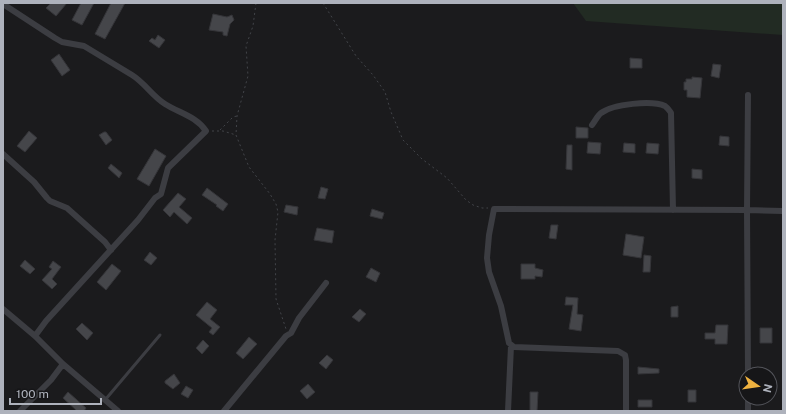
<svg xmlns="http://www.w3.org/2000/svg" width="786" height="414" viewBox="0 0 786 414" font-family="'Public Sans',sans-serif">
  <rect width="100%" height="100%" fill="#1b1b1d"/>
  <!-- green -->
  <path fill="#222b23" d="M573 3H783V35L586 21Z"/>
  <!-- building -->
  <path fill="#45464a" stroke="#353539" d="M51 3H67L56 16 46 8Z
    M81 3H94L82 25 72 20Z
    M111 3H125L105 39 95 34Z
    M213 14 227 17 232 15 234 20 230 24 227 36 223 35V32L209 30Z
    M158 35 165 40 159 48 149 41 152 38 155 40Z
    M59 54 70 70 62 76 51 60Z
    M630 58 642 59V68H630Z
    M713 64 721 65 719 78 711 76Z
    M692 77 702 78 700 98 687 97V90H684V82H686V79H692Z
    M576 127 588 128V138H576Z
    M29 131 37 138 25 152 17 146Z
    M104 132H106L112 140 106 145 99 135Z
    M720 136 729 137V146L719 145Z
    M588 142 601 143 600 154 587 153Z
    M624 143 635 144V153L623 152Z
    M647 143 659 144 658 154 646 153Z
    M567 145H572V170L566 169Z
    M155 149 166 156 149 186 137 179Z
    M111 164 122 173 119 178 108 168Z
    M692 169 702 170V179L692 178Z
    M321 187 328 189 325 199 318 198Z
    M207 188 228 204 223 211 216 206 217 205 202 195Z
    M178 193 186 199 179 207 192 218 187 224 174 212 170 217 163 210Z
    M286 205 298 207 297 215 284 212Z
    M372 209 384 213 382 219 370 216Z
    M551 225H558L556 239 549 238Z
    M317 228 334 231 332 243 314 240Z
    M626 234 644 237 641 258 623 255Z
    M150 252 157 258 151 265 144 260Z
    M644 255 651 256 650 272H643Z
    M25 260 35 269 30 274 20 266Z
    M53 261 61 267 52 279 57 284 52 289 42 280 52 269 49 267Z
    M112 264 121 271 106 290 97 282Z
    M521 264H535V268L543 270 542 277 535 276V279H521Z
    M371 268 380 273 376 282 366 277Z
    M566 297 578 298 577 314 583 315 581 331 569 329 573 305H565Z
    M207 302 217 310 210 319 220 327 213 335 209 332 212 328 196 315Z
    M678 306V317H671V307Z
    M360 309 366 314 359 322 352 317Z
    M82 323 93 333 87 340 76 329Z
    M716 325H728L727 344H715V339H705V333H715Z
    M760 328H772V343H760Z
    M249 337 257 344 243 359 236 353Z
    M203 340 209 346 202 354 196 348Z
    M327 355 333 360 326 369 319 363Z
    M638 367 659 369V373L638 374Z
    M174 374 180 383 173 389 165 383V381Z
    M308 384 315 392 307 399 300 391Z
    M186 386 193 390 188 398 181 394Z
    M688 390H696V402H688Z
    M68 392 86 408 84 411H77L63 398Z
    M530 392H538L537 411H530Z
    M638 400H652V407H638Z"/>
  <g fill="none" stroke-linecap="round" stroke-linejoin="round">
    <!-- path -->
    <path stroke="#424449" stroke-width="1" stroke-dasharray="2 3" stroke-linecap="butt" d="M256 3 253 26 246 46 248 76 237 116 236 135 249 167 270 194 276 204 278 212 275 240 276 299 286 329
      M323 3 356 56 373 75 385 92 391 112 403 140 422 159 447 178 466 200 473 205 482 208H488
      M220 130 233 117 237 116
      M212 131H223L236 135"/>
    <!-- lane -->
    <path stroke="#3c3d42" stroke-width="3" d="M105 400 160 335"/>
    <!-- street -->
    <path stroke="#3c3d42" stroke-width="6" d="M3 4 55 38 62 42 84 46 132 75C145 83 152 96 165 104 179 113 196 116 206 131L168 168 161 194 155 198 138 220 46 321 35 336
      M592 125C595 121 598 115 601 113 613 104 652 100 665 106 668 108 669 110 671 113L673 210
      M3 154 34 182 47 198 50 201 67 208 105 242 111 250
      M3 309 35 336 63 364 118 411
      M748 374 747 210 783 211
      M748 398V411
      M20 411 51 380 63 364
      M224 411 286 336 291 333 299 318 326 283
      M508 411 511 346
      M626 411V360L625 355 618 351 514 347 509 343 501 306 489 272 487 258 489 235 494 209 747 210 748 95"/>
  </g>
  <!-- border -->
  <rect width="786" height="414" fill="none" stroke="#aeb2bc" stroke-width="8"/>
  <!-- north arrow -->
  <g transform="translate(758 386) rotate(103)"><circle r="19" fill="#161618" stroke="#53545a"/>
  <path d="M0-3L7 15L0 10L-7 15Z" fill="#efb240"/>
  <text y="-6" font-size="11" font-weight="bold" text-anchor="middle" fill="#aeb2bc">N</text>
  </g>
  <!-- scale -->
  <path d="M10 398v6h91v-6" fill="none" stroke="#aeb2bc" stroke-width="2"/>
  <text x="16" y="398" font-size="12" fill="#aeb2bc" stroke="#161618" stroke-width="3" paint-order="stroke">100 m</text>
</svg>
